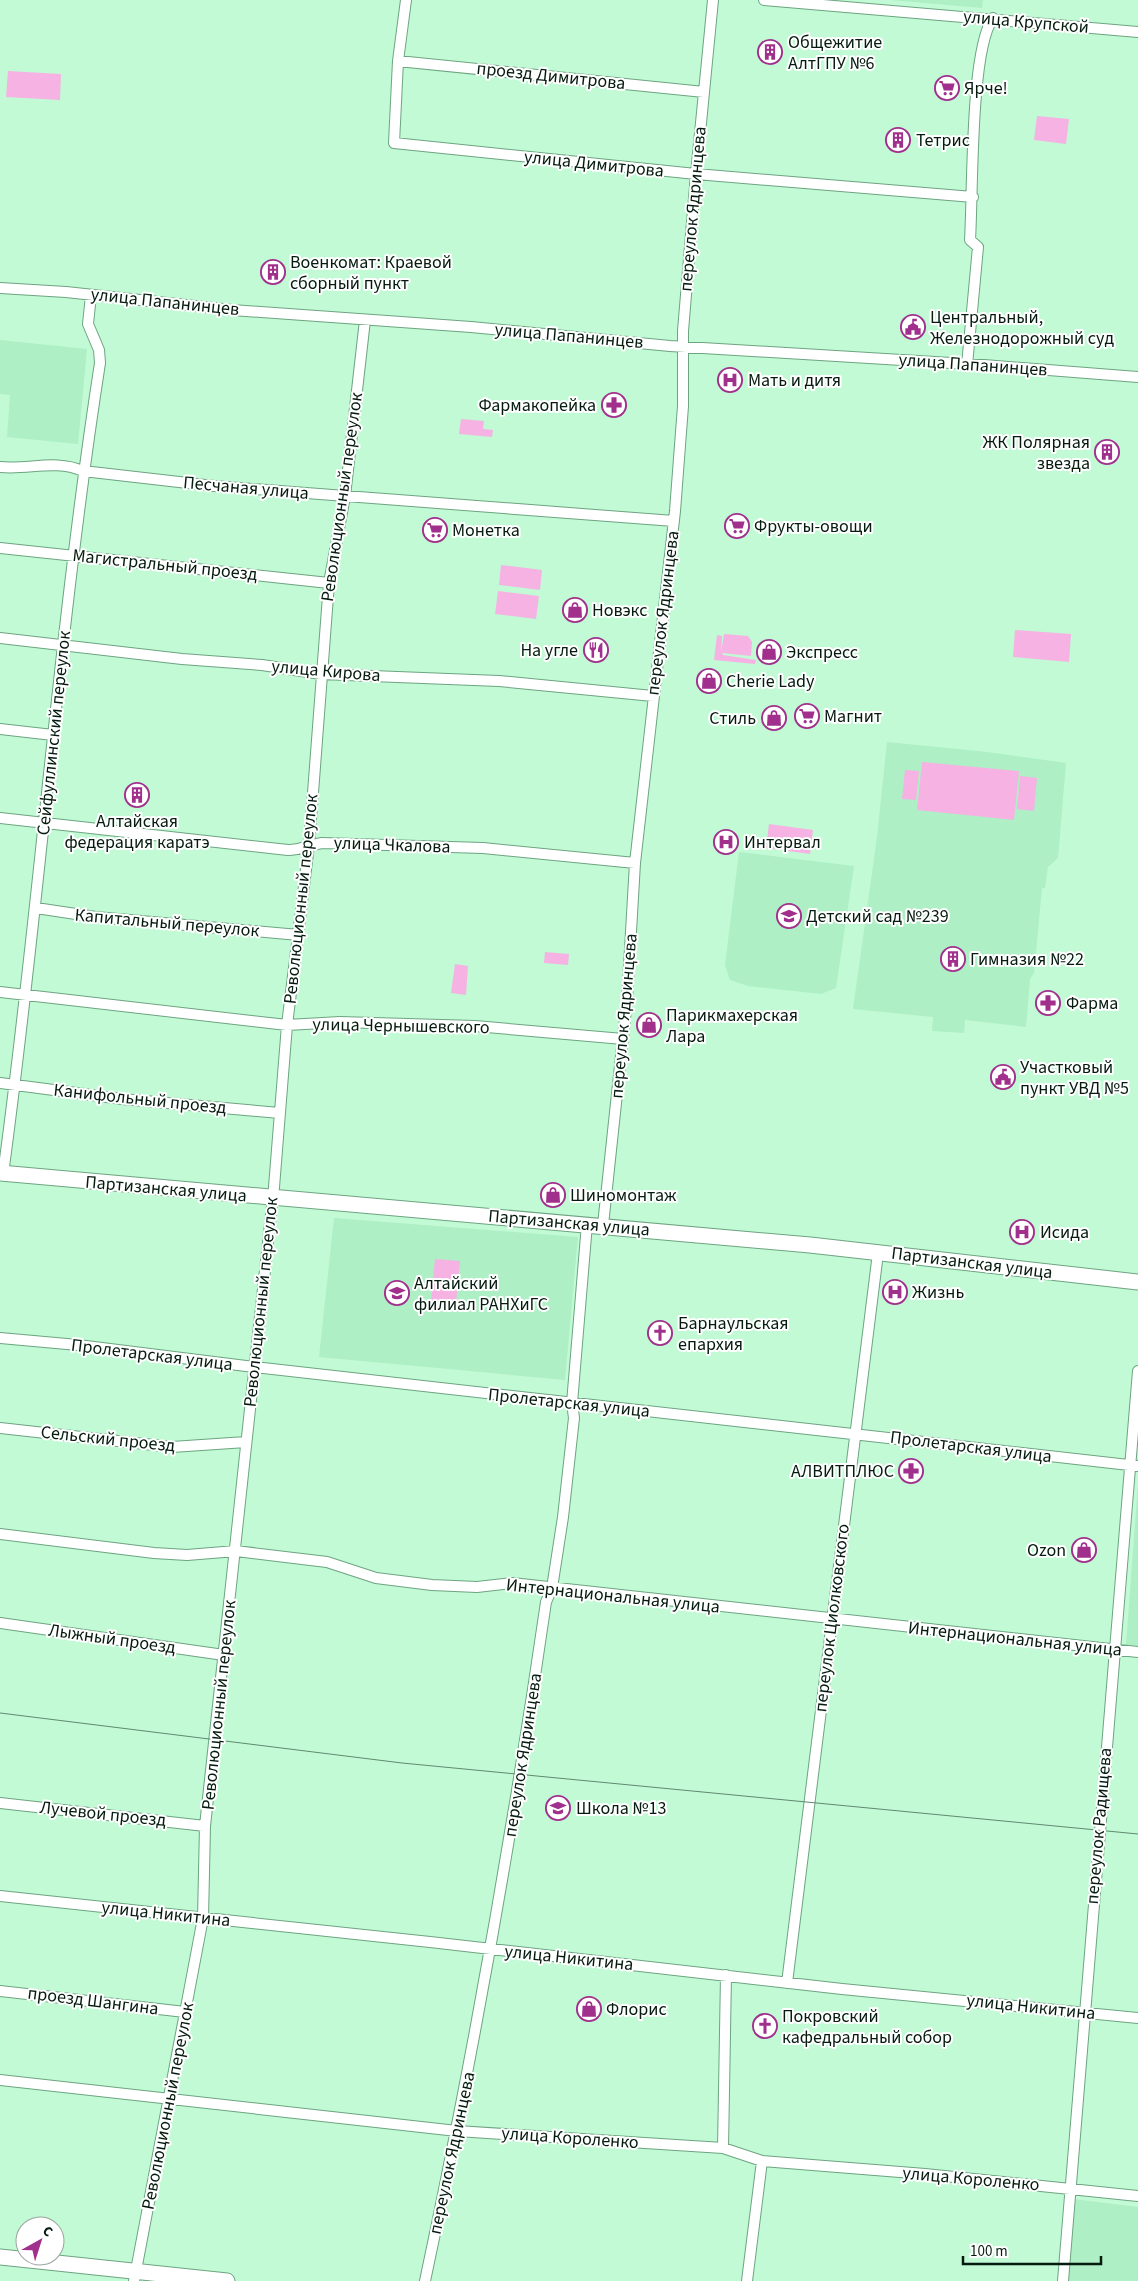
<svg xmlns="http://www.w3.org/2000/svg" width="1138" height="2281" viewBox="0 0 1138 2281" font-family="'Source Sans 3',sans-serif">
  <rect width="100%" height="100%" fill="#c1fad5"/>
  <!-- built -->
  <path fill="#afefc5" d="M890 0H983L982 8Z
    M0 340 87 349 78 444 7 437 10 395 0 394Z
    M887 742 987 752 1066 763 1058 858 1048 867 1045 888H1042L1034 973 1030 979 1026 1027 965 1020 964 1033 932 1031 933 1017 853 1009 877 837Z
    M739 852 854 866 836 988 821 994 748 986 730 980 725 965Z
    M334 1218 578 1237 565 1380 319 1357Z
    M1138 1484V1646L1126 1645Z
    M1073 2199 1138 2207V2281H1067Z"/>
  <!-- green -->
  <path fill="#f5b2e3" d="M8 71 61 74 60 100 6 97Z
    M1037 116 1069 119 1066 144 1034 140Z
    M461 419 484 421 483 429 493 430 492 437 459 434Z
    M501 565 542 570 540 590 499 585Z
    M498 591 539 596 536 619 495 614Z
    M1015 630 1071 634 1069 662 1013 657Z
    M724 634 748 636 752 642 751 656 722 653 723 655 756 660 755 664 714 660 717 635 722 636 721 653Z
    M922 762 1019 771 1014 820 917 810Z
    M905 770 919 771 916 800 902 799Z
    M1020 776 1037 778 1034 811 1017 809Z
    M769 824 813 830 810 854 766 848Z
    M545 952 569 954 568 965 544 963Z
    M455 964 468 966 466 995 451 993Z
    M435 1259 460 1261 456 1303 431 1301Z"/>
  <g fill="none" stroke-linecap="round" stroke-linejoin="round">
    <defs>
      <path id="street" d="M406 0 398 61 394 143 696 174 973 197
        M764 0 1138 32
        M398 61 704 92
        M0 288 66 292 232 310 471 327 670 346 984 365 1138 377
        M967 365 978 247 970 240C973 193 970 50 993 18
        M0 467C29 470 55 459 83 471L214 486 674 521
        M0 548 329 583
        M0 638 182 659 262 665 321 674 499 681 653 696
        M0 729 53 735
        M0 818 288 850C300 850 310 845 322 843L483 848 635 863
        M36 908 96 917 299 935
        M0 992 287 1025 340 1022 475 1026 623 1039
        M0 1083 122 1099 280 1113
        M3 1174C40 904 58 632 100 363L99 350 88 324 91 295
        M603 1225 627 1000 635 863 675 511 683 406V331L696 174 713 0
        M0 1338 78 1345 254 1367 1138 1466
        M0 1428 172 1447 246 1442
        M0 1534 154 1553 187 1555 236 1551 327 1562 376 1578 432 1585 477 1587 512 1583 1138 1652
        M0 1623 224 1655
        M0 1803 205 1826
        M0 1896 430 1942 842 1989 1138 2018
        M787 1983 878 1253
        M0 1991 185 2012
        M0 2080 457 2131 723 2148 762 2161 925 2174 1138 2196
        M723 2148 726 1975
        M134 2281 203 1918 205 1826 274 1187 287 1025 309 845 329 583 345 496 365 320
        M425 2281C473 2056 513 1830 546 1602L552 1588 563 1517 574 1418 572 1403 587 1224
        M747 2281 762 2161
        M1063 2281 1138 1371"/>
      <path id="secondary" d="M0 1173 810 1245 1138 1282
        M0 2257 227 2281"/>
    </defs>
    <!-- street casing -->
    <use href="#street" stroke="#6da481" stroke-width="12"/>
    <!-- secondary casing -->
    <use href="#secondary" stroke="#6da481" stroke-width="17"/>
    <!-- street -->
    <use href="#street" stroke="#fff" stroke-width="10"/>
    <!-- secondary -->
    <use href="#secondary" stroke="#fff" stroke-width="15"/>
    <!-- tram -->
    <path stroke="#618970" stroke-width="1" d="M0 1713 402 1763 1138 1834"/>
  </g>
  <!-- icons -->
  <defs>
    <symbol id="building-ring" viewBox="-11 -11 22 22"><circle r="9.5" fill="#fff" stroke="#a1308d" stroke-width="1.5"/><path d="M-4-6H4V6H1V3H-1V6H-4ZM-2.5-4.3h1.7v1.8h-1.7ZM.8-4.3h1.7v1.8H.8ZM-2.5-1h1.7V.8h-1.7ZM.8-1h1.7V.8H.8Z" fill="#a1308d"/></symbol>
    <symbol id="supermarket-ring" viewBox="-11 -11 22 22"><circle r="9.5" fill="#fff" stroke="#a1308d" stroke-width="1.5"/><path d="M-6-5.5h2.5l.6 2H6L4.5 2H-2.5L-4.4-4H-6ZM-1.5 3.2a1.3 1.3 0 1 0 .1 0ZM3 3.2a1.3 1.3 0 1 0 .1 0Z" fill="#a1308d"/></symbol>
    <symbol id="civic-ring" viewBox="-11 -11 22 22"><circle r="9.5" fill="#fff" stroke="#a1308d" stroke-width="1.5"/><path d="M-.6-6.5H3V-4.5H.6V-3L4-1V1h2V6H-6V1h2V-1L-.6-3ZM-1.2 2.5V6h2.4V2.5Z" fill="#a1308d"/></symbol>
    <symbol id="hospital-ring" viewBox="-11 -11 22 22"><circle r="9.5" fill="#fff" stroke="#a1308d" stroke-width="1.5"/><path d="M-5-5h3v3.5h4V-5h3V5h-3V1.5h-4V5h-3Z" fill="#a1308d"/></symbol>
    <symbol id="pharmacy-ring" viewBox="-11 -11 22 22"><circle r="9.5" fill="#fff" stroke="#a1308d" stroke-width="1.5"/><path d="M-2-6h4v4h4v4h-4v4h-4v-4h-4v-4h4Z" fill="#a1308d"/></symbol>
    <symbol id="shop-ring" viewBox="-11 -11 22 22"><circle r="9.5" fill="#fff" stroke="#a1308d" stroke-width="1.5"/><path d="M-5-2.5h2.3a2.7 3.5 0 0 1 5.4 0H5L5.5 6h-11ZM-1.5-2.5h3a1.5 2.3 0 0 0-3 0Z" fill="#a1308d"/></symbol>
    <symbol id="restaurant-ring" viewBox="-11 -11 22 22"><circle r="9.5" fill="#fff" stroke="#a1308d" stroke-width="1.5"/><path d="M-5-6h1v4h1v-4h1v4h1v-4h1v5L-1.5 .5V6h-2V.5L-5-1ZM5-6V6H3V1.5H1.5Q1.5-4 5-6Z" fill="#a1308d"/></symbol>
    <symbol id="school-ring" viewBox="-11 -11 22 22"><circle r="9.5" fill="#fff" stroke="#a1308d" stroke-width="1.5"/><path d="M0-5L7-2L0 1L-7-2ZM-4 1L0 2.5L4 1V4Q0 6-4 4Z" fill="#a1308d"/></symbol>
    <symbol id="university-ring" viewBox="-11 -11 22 22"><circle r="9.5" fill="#fff" stroke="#a1308d" stroke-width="1.5"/><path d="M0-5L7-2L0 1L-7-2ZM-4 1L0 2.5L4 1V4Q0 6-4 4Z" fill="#a1308d"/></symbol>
    <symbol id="church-ring" viewBox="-11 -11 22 22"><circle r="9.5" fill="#fff" stroke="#a1308d" stroke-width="1.5"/><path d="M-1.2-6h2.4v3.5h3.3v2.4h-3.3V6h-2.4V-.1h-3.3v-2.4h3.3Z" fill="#a1308d"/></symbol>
  </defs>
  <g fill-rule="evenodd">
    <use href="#building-ring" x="756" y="38" width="28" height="28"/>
    <use href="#supermarket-ring" x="933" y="74" width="28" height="28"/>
    <use href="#building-ring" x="884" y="126" width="28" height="28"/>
    <use href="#building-ring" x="259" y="258" width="28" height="28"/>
    <use href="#civic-ring" x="899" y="313" width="28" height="28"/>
    <use href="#hospital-ring" x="716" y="366" width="28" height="28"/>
    <use href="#pharmacy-ring" x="600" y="391" width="28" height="28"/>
    <use href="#building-ring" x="1093" y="438" width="28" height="28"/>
    <use href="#supermarket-ring" x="723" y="512" width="28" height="28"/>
    <use href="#supermarket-ring" x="421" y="516" width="28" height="28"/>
    <use href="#shop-ring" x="561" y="596" width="28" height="28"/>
    <use href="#restaurant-ring" x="582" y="636" width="28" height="28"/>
    <use href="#shop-ring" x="755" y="638" width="28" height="28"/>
    <use href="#shop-ring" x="695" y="667" width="28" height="28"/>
    <use href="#supermarket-ring" x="793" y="702" width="28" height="28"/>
    <use href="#shop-ring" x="760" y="704" width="28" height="28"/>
    <use href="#building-ring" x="123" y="781" width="28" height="28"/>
    <use href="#hospital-ring" x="712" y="828" width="28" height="28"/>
    <use href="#school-ring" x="775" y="902" width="28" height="28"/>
    <use href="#building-ring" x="939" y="945" width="28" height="28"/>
    <use href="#pharmacy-ring" x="1034" y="989" width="28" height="28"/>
    <use href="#shop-ring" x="635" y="1011" width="28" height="28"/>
    <use href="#civic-ring" x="989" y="1063" width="28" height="28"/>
    <use href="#shop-ring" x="539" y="1181" width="28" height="28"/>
    <use href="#hospital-ring" x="1008" y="1218" width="28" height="28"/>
    <use href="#hospital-ring" x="881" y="1278" width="28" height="28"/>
    <use href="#university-ring" x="383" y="1279" width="28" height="28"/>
    <use href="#church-ring" x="646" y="1319" width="28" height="28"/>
    <use href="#pharmacy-ring" x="897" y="1457" width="28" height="28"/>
    <use href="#shop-ring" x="1070" y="1536" width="28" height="28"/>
    <use href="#school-ring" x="544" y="1794" width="28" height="28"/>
    <use href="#shop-ring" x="575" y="1995" width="28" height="28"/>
    <use href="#church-ring" x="751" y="2012" width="28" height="28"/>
  </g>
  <g text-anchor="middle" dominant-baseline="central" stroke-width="4" stroke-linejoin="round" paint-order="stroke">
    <!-- street labels -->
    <g font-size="18" fill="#051b0f" stroke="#fff">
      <text transform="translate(1026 22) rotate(5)">улица Крупской</text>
      <text transform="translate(551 76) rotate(6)">проезд Димитрова</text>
      <text transform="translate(594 164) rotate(6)">улица Димитрова</text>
      <text transform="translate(693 209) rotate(-85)">переулок Ядринцева</text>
      <text transform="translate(165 302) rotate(6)">улица Папанинцев</text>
      <text transform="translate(569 336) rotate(5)">улица Папанинцев</text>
      <text transform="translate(973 365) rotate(4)">улица Папанинцев</text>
      <text transform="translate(246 488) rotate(5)">Песчаная улица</text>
      <text transform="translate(342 497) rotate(-82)">Революционный переулок</text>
      <text transform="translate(165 565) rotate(6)">Магистральный проезд</text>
      <text transform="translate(663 613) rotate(-83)">переулок Ядринцева</text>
      <text transform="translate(326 671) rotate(5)">улица Кирова</text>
      <text transform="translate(54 733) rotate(-84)">Сейфуллинский переулок</text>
      <text transform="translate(392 845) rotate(2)">улица Чкалова</text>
      <text transform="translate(301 899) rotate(-84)">Революционный переулок</text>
      <text transform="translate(167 923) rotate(5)">Капитальный переулок</text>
      <text transform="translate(624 1016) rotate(-85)">переулок Ядринцева</text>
      <text transform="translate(401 1026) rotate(1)">улица Чернышевского</text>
      <text transform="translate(140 1099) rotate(6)">Канифольный проезд</text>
      <text transform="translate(166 1189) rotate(5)">Партизанская улица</text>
      <text transform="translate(569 1223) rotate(5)">Партизанская улица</text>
      <text transform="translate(972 1263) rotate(7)">Партизанская улица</text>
      <text transform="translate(261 1302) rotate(-84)">Революционный переулок</text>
      <text transform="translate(152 1355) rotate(7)">Пролетарская улица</text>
      <text transform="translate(569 1403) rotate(6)">Пролетарская улица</text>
      <text transform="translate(108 1439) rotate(6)">Сельский проезд</text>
      <text transform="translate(971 1447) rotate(7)">Пролетарская улица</text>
      <text transform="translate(613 1596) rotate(6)">Интернациональная улица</text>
      <text transform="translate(832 1618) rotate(-83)">переулок Циолковского</text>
      <text transform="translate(112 1639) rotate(8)">Лыжный проезд</text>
      <text transform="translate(1015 1639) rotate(6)">Интернациональная улица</text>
      <text transform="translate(219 1705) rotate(-84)">Революционный переулок</text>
      <text transform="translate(523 1755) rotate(-81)">переулок Ядринцева</text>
      <text transform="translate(103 1814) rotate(6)">Лучевой проезд</text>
      <text transform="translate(1099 1826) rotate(-85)">переулок Радищева</text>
      <text transform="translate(166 1914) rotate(6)">улица Никитина</text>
      <text transform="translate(569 1958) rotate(6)">улица Никитина</text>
      <text transform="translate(93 2001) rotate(7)">проезд Шангина</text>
      <text transform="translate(1031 2007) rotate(6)">улица Никитина</text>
      <text transform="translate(168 2106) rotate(-79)">Революционный переулок</text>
      <text transform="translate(570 2138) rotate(4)">улица Короленко</text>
      <text transform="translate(452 2153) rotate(-78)">переулок Ядринцева</text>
      <text transform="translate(971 2179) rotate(5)">улица Короленко</text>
    </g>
    <!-- poi labels -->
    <g font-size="18" fill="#051b0f" stroke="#fff" text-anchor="start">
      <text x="788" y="42">Общежитие<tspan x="788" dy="21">АлтГПУ №6</tspan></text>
      <text x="964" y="88">Ярче!</text>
      <text x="916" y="140">Тетрис</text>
      <text x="290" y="262">Военкомат: Краевой<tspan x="290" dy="21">сборный пункт</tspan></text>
      <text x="930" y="317">Центральный,<tspan x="930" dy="21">Железнодорожный суд</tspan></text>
      <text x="748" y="380">Мать и дитя</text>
      <text x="596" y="405" text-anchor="end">Фармакопейка</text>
      <text x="1090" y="442" text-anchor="end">ЖК Полярная<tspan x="1090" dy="21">звезда</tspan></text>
      <text x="754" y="526">Фрукты-овощи</text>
      <text x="452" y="530">Монетка</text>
      <text x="592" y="610">Новэкс</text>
      <text x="578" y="650" text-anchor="end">На угле</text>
      <text x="786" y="652">Экспресс</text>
      <text x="726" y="681">Cherie Lady</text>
      <text x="824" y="716">Магнит</text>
      <text x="756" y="718" text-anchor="end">Стиль</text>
      <text x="137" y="821" text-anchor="middle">Алтайская<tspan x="137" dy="21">федерация каратэ</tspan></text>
      <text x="744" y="842">Интервал</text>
      <text x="806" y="916">Детский сад №239</text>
      <text x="970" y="959">Гимназия №22</text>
      <text x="1066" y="1003">Фарма</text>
      <text x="666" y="1015">Парикмахерская<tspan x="666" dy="21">Лара</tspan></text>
      <text x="1020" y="1067">Участковый<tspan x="1020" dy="21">пункт УВД №5</tspan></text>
      <text x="570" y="1195">Шиномонтаж</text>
      <text x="1040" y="1232">Исида</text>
      <text x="414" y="1283">Алтайский<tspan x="414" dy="21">филиал РАНХиГС</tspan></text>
      <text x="912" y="1292">Жизнь</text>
      <text x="678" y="1323">Барнаульская<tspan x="678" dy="21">епархия</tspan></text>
      <text x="894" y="1471" text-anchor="end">АЛВИТПЛЮС</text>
      <text x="1066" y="1550" text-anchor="end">Ozon</text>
      <text x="576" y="1808">Школа №13</text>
      <text x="606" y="2009">Флорис</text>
      <text x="782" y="2016">Покровский<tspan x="782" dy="21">кафедральный собор</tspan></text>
    </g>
  </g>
  <!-- north arrow -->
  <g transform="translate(40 2241) rotate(39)"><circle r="24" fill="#ffffff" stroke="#9ba49f"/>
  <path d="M0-4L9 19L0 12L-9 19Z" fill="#a1308d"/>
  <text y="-8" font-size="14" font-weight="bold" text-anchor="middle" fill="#051b0f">С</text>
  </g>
  <!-- scale -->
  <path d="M963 2256v8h138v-8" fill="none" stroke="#051b0f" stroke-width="2.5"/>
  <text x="970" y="2256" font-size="15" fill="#051b0f" stroke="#ffffff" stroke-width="4" paint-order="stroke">100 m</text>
</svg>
